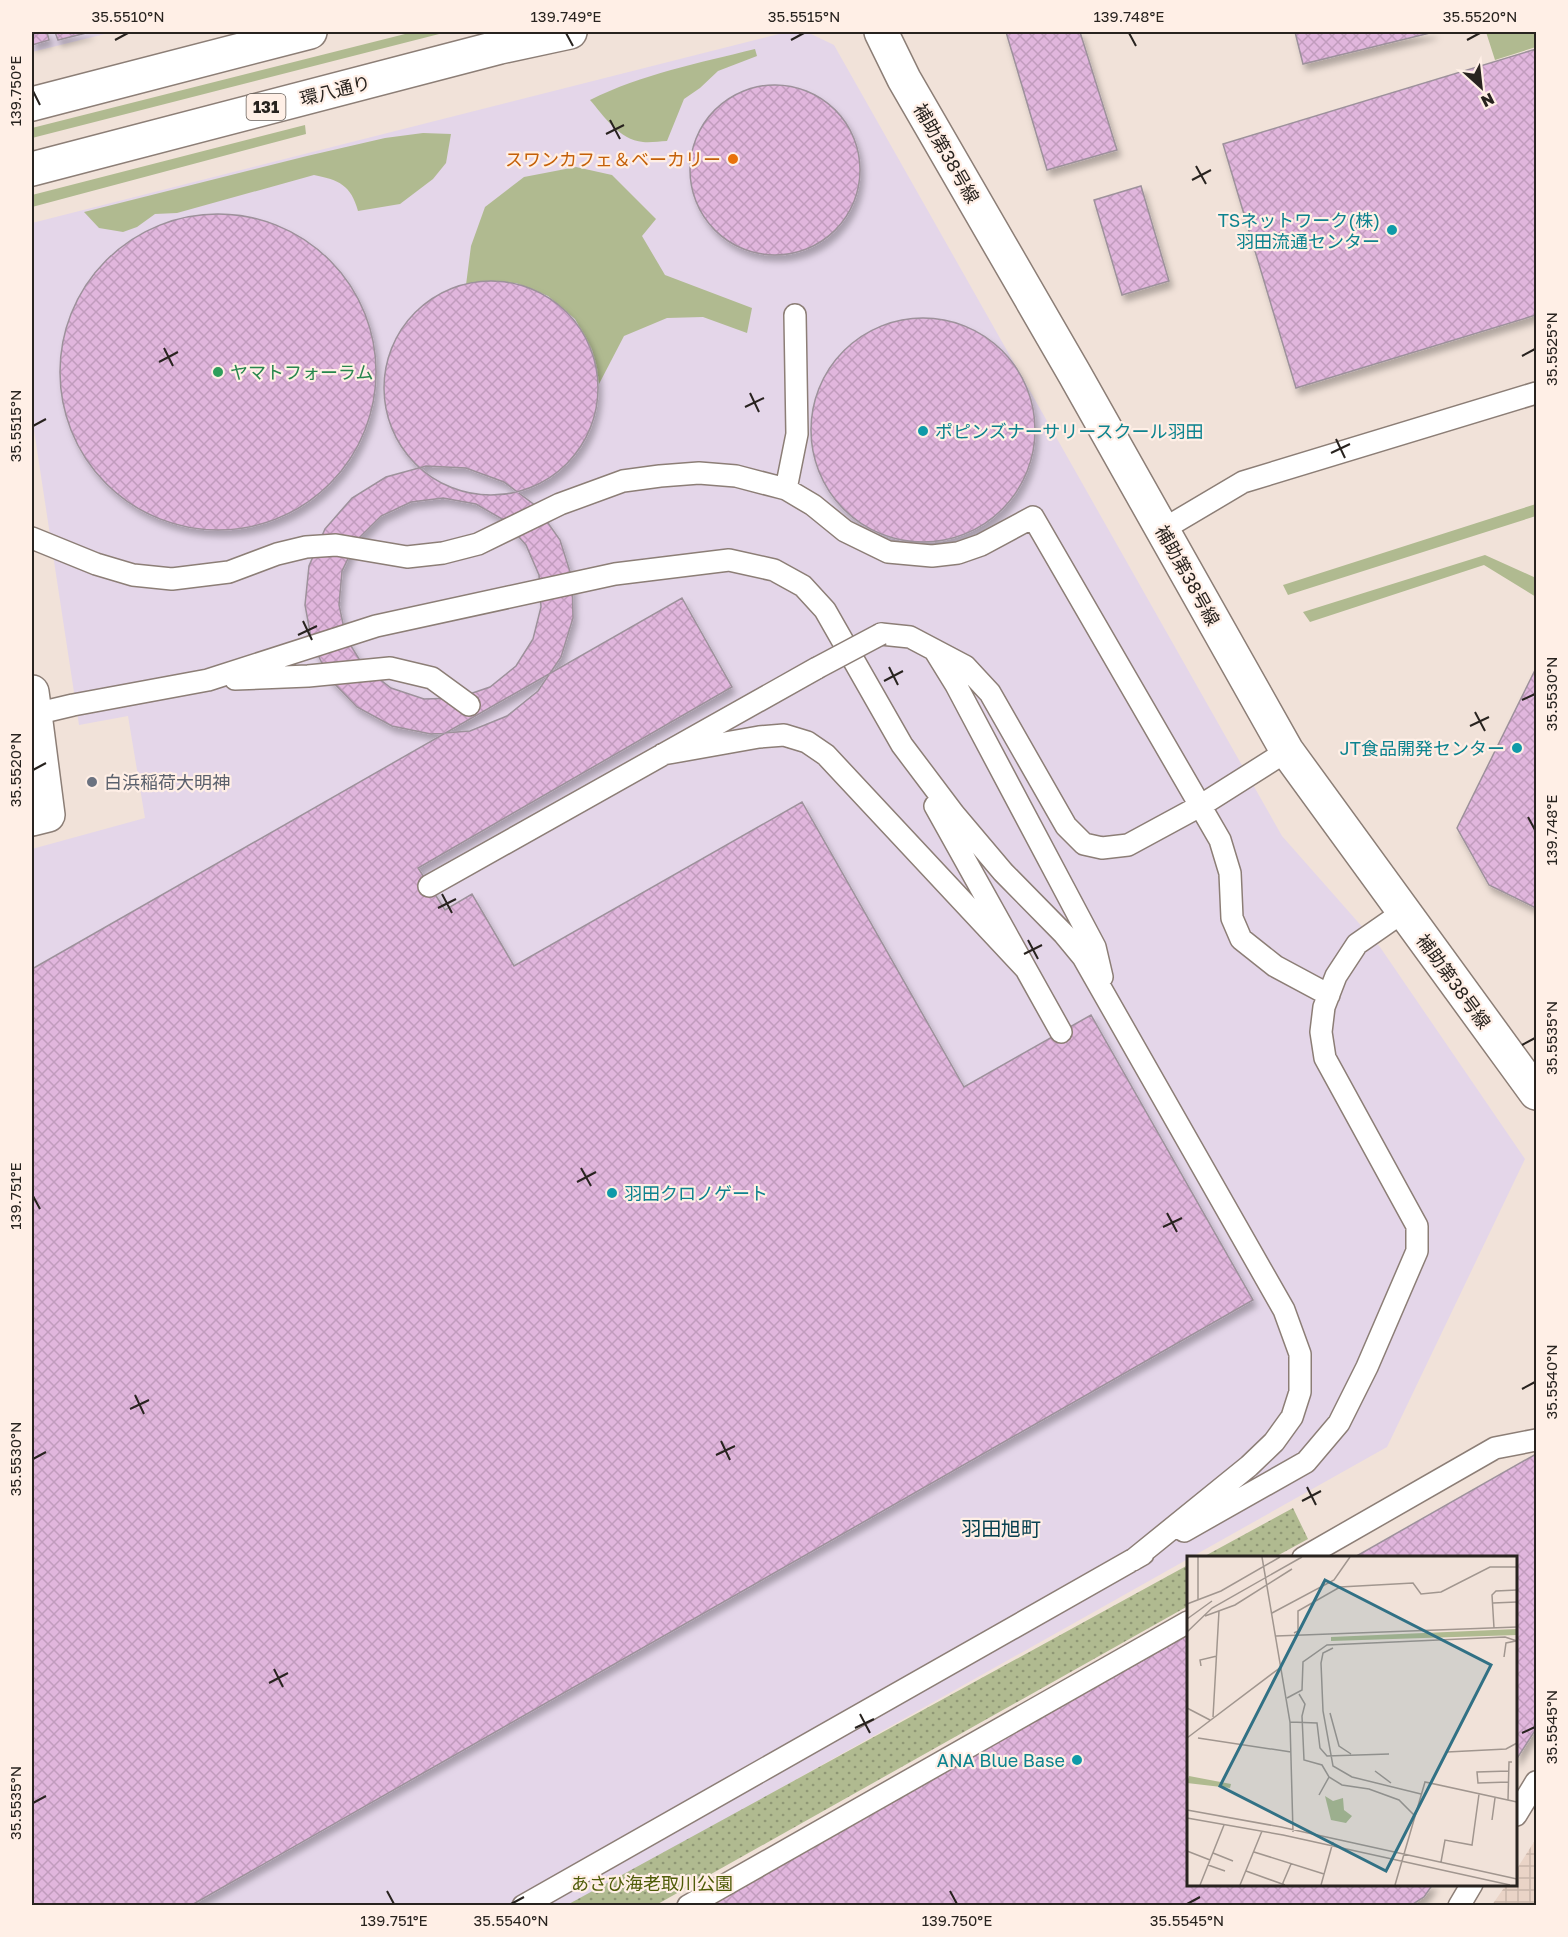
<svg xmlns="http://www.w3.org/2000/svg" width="1568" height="1937" viewBox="0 0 1568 1937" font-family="'Golos Text','Noto Sans JP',sans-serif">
  <defs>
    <pattern id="industrial-grid" width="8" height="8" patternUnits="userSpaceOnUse" patternTransform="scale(1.5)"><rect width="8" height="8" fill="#ead4c7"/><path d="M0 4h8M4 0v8" fill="none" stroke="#c9b6aa"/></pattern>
    <pattern id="park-dots" width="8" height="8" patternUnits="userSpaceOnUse" patternTransform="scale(1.5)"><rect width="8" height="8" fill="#b0ba90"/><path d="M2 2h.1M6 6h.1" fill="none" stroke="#8f9775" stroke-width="1.8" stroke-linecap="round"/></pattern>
    <pattern id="building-cross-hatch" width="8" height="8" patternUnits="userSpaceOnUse" patternTransform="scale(1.5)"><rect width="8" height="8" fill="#e1b6dd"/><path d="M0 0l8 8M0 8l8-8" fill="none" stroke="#c19cbd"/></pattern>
    <filter id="shadow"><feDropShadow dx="3.5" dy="6" stdDeviation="3" flood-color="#0004"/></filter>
  </defs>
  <rect width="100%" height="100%" fill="#f1e2d9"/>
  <!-- commercial -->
  <path fill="#e4d6e9" d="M32 32H113L32 52Z
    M787 32H807L834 45 1282 836 1380 947 1525 1159 1387 1447 573 1905 32 1906V849L145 818 128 716 79 725 32 417V223Z"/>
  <!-- industrial -->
  <path fill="url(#industrial-grid)" d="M1536 1839V1905H1492L1506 1885 1516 1884V1870Z"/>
  <!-- grass -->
  <path fill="#b0ba90" d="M413 32H447L32 138V128Z
    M1486 32H1536V47L1495 60Z
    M755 49 757 56 718 71 700 88 684 99 667 141C659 141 651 143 643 142 619 140 604 116 590 100 642 74 699 63 755 49Z
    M305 125 306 134 32 207V195Z
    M423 133 451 134 446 163 433 179 400 204 358 211C351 185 339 180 314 175L177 213 155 214 137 227 123 232 99 228 84 212 307 156 385 138Z
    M576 167 612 175 656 219 642 236 665 275 752 308 747 333 703 317 667 318 624 336 599 384 592 350 575 319 548 296 516 283 466 285 471 246 485 207 524 177Z
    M1536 504V516L1288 595 1283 585Z
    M1485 555 1536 578V597L1484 565 1310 622 1303 612Z"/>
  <!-- park -->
  <path fill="url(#park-dots)" d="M1293 1508 1308 1539 1275 1557H1203Z
    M1188 1565V1606L656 1905H567Z"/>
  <!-- building -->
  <path fill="url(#building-cross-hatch)" stroke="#9d919b" stroke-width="1.5" fill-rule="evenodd" filter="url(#shadow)" d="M32 32H47L49 40 32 45Z
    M55 32H90L58 40Z
    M1006 32H1080L1117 150 1047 170Z
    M1295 32H1434L1303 64Z
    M1536 49V315L1296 388 1223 144Z
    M690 170a85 85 0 1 1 170 0a85 85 0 1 1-170 0Z
    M1141 186 1169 281 1122 295 1094 200Z
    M60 372a158 158 0 1 1 316 0a158 158 0 1 1-316 0Z
    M384 388a107 107 0 1 1 214 0a107 107 0 1 1-214 0Z
    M811 430a112 112 0 1 1 224 0a112 112 0 1 1-224 0Z
    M426 466 466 468 504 482 536 506 560 540 572 578 573 618 561 657 538 691 507 716 470 731 431 734 392 726 357 707 330 679 312 643 305 605 309 566 325 529 352 498 386 477ZM443 498 476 504 504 520 526 545 539 575 541 607 533 639 516 666 490 687 458 698 424 699 391 688 364 667 346 638 339 605 342 571 357 540 381 516 411 502Z
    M682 598 732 687 418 868 445 910 472 894 514 966 802 802 964 1087 1091 1015 1253 1300 190 1906H32V969Z
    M1536 668V908L1489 885 1457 828Z
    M1536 1454V1729L1516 1760V1558H1353Z
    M1188 1635V1884H1433L1424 1897 1410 1906H704Z"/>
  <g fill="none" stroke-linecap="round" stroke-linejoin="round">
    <defs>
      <path id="lane" d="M786 489 797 434 795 315
        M1162 530 1243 482 1536 393
        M32 538 96 564 133 575 172 579 229 572 277 554 306 547 336 545 407 557 443 553 478 544 560 504 623 481 660 476 699 473 736 476 786 489 813 505 845 531 888 552 932 556 958 553 981 545 1033 517 1220 840 1230 873 1232 918 1241 939 1275 966 1329 995
        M881 634 910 637 965 666 990 693 1066 826 1084 844 1102 848 1128 845 1200 806 1287 751
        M935 651 956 685 1095 947 1102 977
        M235 679 308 676 390 668 432 678 469 705
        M35 714 73 705 208 680 376 626 615 574 729 560 774 570 803 586 825 610 902 745 954 814 1003 872 1064 934 1083 957 1284 1310 1300 1354V1392L1292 1417 1274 1442 1249 1466 1133 1560
        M663 754 759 737 784 735 807 742 826 755 1025 968
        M935 806 1061 1032
        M429 886 817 668
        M1184 1531 1306 1462 1339 1423 1367 1367 1417 1251V1226L1325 1058 1321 1032 1324 1007 1336 976 1357 944 1403 912
        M1303 1558 1495 1448 1536 1440
        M1516 1815 1536 1782
        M523 1906 1143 1554
        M688 1906 1188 1622
        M1459 1906 1472 1884"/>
      <path id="street" d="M32 819 48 815 35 714"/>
      <path id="secondary" d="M881 32 904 79 1074 373 1287 751 1536 1093
        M32 692 35 714"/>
      <path id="highway" d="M32 104 310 32
        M32 169 500 47 570 32"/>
    </defs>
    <!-- lane casing -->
    <use href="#lane" stroke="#8c7e76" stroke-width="24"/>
    <!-- street casing -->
    <use href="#street" stroke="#8c7e76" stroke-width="36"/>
    <!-- secondary casing -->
    <use href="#secondary" stroke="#8c7e76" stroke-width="36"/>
    <!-- highway casing -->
    <use href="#highway" stroke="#8c7e76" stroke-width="36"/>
    <!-- lane -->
    <use href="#lane" stroke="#fff" stroke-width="21"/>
    <!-- street -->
    <use href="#street" stroke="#fff" stroke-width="33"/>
    <!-- secondary -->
    <use href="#secondary" stroke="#fff" stroke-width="33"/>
    <!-- highway -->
    <use href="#highway" stroke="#fff" stroke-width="33"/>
    <defs>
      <path id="lane-bridge" d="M817 668 881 634"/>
    </defs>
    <!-- lane-bridge casing -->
    <use href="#lane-bridge" stroke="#8c7e76" stroke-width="24" stroke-linecap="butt"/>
    <!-- lane-bridge -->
    <use href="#lane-bridge" stroke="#fff" stroke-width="21"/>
  </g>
  <!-- ticks -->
  <path fill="none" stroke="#28231f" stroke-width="2" d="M566 33 573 46M1129 33 1136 46M115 40 128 33M791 40 804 33M1467 40 1480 33M33 91 40 105M610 120 620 139M606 134 624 125M1196 166 1206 184M1192 180 1211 170M164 348 173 366M1522 356 1535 349M159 362 178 352M750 393 759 412M745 407 764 398M33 426 46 419M1336 439 1345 458M1331 453 1350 444M303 621 312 640M298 635 317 626M889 667 898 685M884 681 903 671M1522 700 1535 694M1475 712 1485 731M1470 726 1489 717M33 770 46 763M1528 817 1535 830M442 894 452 913M438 908 456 899M1028 940 1038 959M1024 954 1042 945M1522 1045 1535 1038M581 1168 591 1186M577 1182 596 1172M33 1196 40 1209M1167 1213 1177 1232M1163 1227 1182 1218M1522 1389 1535 1382M135 1395 144 1414M130 1409 149 1400M721 1441 730 1460M716 1455 735 1446M33 1459 46 1452M1307 1487 1316 1505M1302 1501 1321 1491M274 1669 283 1687M269 1683 288 1673M860 1714 870 1733M855 1728 874 1719M1522 1733 1535 1727M33 1803 46 1796M387 1891 394 1904M950 1891 957 1904M511 1904 524 1897M1187 1904 1200 1897"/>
  <!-- markers -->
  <circle fill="#e8710a" stroke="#ffefe6" stroke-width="2" cx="733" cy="159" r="6"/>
  <g fill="#0f9aa8" stroke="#ffefe6" stroke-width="2">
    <circle cx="1392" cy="230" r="6"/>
    <circle cx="923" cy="431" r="6"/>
    <circle cx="1517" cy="748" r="6"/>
    <circle cx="612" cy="1193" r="6"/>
    <circle cx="1077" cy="1760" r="6"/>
  </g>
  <circle fill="#2e9e5b" stroke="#ffefe6" stroke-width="2" cx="218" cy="372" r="6"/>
  <circle fill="#6b7280" stroke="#ffefe6" stroke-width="2" cx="92" cy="782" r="6"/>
  <g text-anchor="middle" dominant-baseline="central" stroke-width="4.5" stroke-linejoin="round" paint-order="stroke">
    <!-- shield labels -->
    <rect fill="#ffefe6" stroke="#68605b" stroke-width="1.5" x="246.5" y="94" width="39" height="26" rx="4.5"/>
    <g font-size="16" font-weight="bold" fill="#28231f">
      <text x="266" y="107">131</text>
    </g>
    <!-- street labels -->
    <g font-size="18" fill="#28231f" stroke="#ffefe6">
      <text transform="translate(335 90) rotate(-14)">環八通り</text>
      <text transform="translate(947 153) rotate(60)">補助第38号線</text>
      <text transform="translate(1188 575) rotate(61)">補助第38号線</text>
      <text transform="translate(1454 981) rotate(54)">補助第38号線</text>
    </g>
    <!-- food labels -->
    <g font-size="18" fill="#c56008" stroke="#ffefe6" text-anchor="end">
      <text x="721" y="159">スワンカフェ＆ベーカリー</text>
    </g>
    <!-- culture labels -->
    <g font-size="18" fill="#0d838f" stroke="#ffefe6" text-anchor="end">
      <text x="1380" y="220">TSネットワーク(株)<tspan x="1380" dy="21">羽田流通センター</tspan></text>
      <text x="935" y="431" text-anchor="start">ポピンズナーサリースクール羽田</text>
      <text x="1505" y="748">JT食品開発センター</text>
      <text x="624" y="1193" text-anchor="start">羽田クロノゲート</text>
      <text x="1065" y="1760">ANA Blue Base</text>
    </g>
    <!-- leisure labels -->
    <g font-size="18" fill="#27864d" stroke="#ffefe6" text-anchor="start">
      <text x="230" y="372">ヤマトフォーラム</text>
    </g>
    <!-- worship labels -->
    <g font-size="18" fill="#5b616d" stroke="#ffefe6" text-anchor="start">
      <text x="104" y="782">白浜稲荷大明神</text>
    </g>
    <!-- park labels -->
    <g font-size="18" fill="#4f5c08" stroke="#ffefe6">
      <text x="652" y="1883">あさひ海老取川公園</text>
    </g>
    <!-- neighbourhood labels -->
    <g font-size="20" fill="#07404f" stroke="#ffefe6">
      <text x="1001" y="1528">羽田旭町</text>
    </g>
  </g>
  <!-- overview -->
  <g transform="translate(1187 1556)">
    <rect width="330" height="330" fill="#f1e2d9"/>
    <path d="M2 220 44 228 43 232 0 227ZM138 240 146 245 156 242 157 254 165 260 159 267 144 264Z" fill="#b0ba90"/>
    <path d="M330 73V79L144 85V81Z" fill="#b0ba90"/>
    <path fill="none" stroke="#a1968f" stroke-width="1.5" d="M11 1V44M75 1 103 166 106 276M306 47 330 46M0 48 34 35 93 1M85 57 147 24 163 1M18 60 48 49 105 13M0 63 25 45M307 72 305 39 309 35 330 34M0 76 25 52 115 1M107 77 111 75V55L153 31 226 27 234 38 254 36 303 11H330M89 80 330 71M146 92 136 97 134 107 136 155 146 210 165 221 234 238M317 101 319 87 329 85M14 110 13 104 30 100M112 138 118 148 115 160 117 204 135 209 142 221 155 229 182 233 212 244 227 259M100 142 115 134 116 106 140 89 318 81 330 85M0 152 23 164M143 157 152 190 164 198M26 161 32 55M103 166 130 167 133 192 140 200 202 198M0 182 94 111M11 182 104 196M260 196 319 193 330 187M188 215 204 227M322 215 290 216 291 227 322 226M132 239 142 221M321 244 322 206H325M0 254 94 271 330 323M0 262 96 279 323 329M305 264 308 242M0 295 23 304M67 296 137 318M26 297 46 305M254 306 258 284 285 289 292 238M21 309 38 315M59 315 98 329M13 329 37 269M53 329 75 275M95 329 104 308M134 329 146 286M208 329 238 226 330 246"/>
    <path fill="#317185" fill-opacity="0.15" stroke="#317185" stroke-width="3" d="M138 24 304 109 199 315 33 230Z"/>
    <rect width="330" height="330" fill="none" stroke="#28231f" stroke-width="3"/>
  </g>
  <!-- border -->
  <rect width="1568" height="1937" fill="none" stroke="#ffefe6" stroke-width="66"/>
  <!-- north arrow -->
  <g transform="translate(1481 87) rotate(153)" stroke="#ffefe6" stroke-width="4.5" paint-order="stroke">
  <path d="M0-4.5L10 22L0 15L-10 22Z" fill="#28231f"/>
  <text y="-9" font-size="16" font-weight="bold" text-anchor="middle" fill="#28231f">N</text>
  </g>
  <rect x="33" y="33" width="1502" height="1871" fill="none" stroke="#28231f" stroke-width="2"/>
  <g font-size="15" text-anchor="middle" fill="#28231f">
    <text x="128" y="22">35.5510°N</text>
    <text x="566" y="22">139.749°E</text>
    <text x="804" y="22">35.5515°N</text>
    <text x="1129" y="22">139.748°E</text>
    <text x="1480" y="22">35.5520°N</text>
    <text transform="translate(16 91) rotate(-90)" y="5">139.750°E</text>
    <text transform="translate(1552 349) rotate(-90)" y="5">35.5525°N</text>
    <text transform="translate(16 426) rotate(-90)" y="5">35.5515°N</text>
    <text transform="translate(1552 694) rotate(-90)" y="5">35.5530°N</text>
    <text transform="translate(16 770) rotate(-90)" y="5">35.5520°N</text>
    <text transform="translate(1552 830) rotate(-90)" y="5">139.748°E</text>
    <text transform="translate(1552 1038) rotate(-90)" y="5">35.5535°N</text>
    <text transform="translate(16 1196) rotate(-90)" y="5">139.751°E</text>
    <text transform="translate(1552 1382) rotate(-90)" y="5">35.5540°N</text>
    <text transform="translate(16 1459) rotate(-90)" y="5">35.5530°N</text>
    <text transform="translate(1552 1727) rotate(-90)" y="5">35.5545°N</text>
    <text transform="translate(16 1803) rotate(-90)" y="5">35.5535°N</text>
    <text x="394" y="1926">139.751°E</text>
    <text x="511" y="1926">35.5540°N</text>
    <text x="957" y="1926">139.750°E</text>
    <text x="1187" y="1926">35.5545°N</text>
  </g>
</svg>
